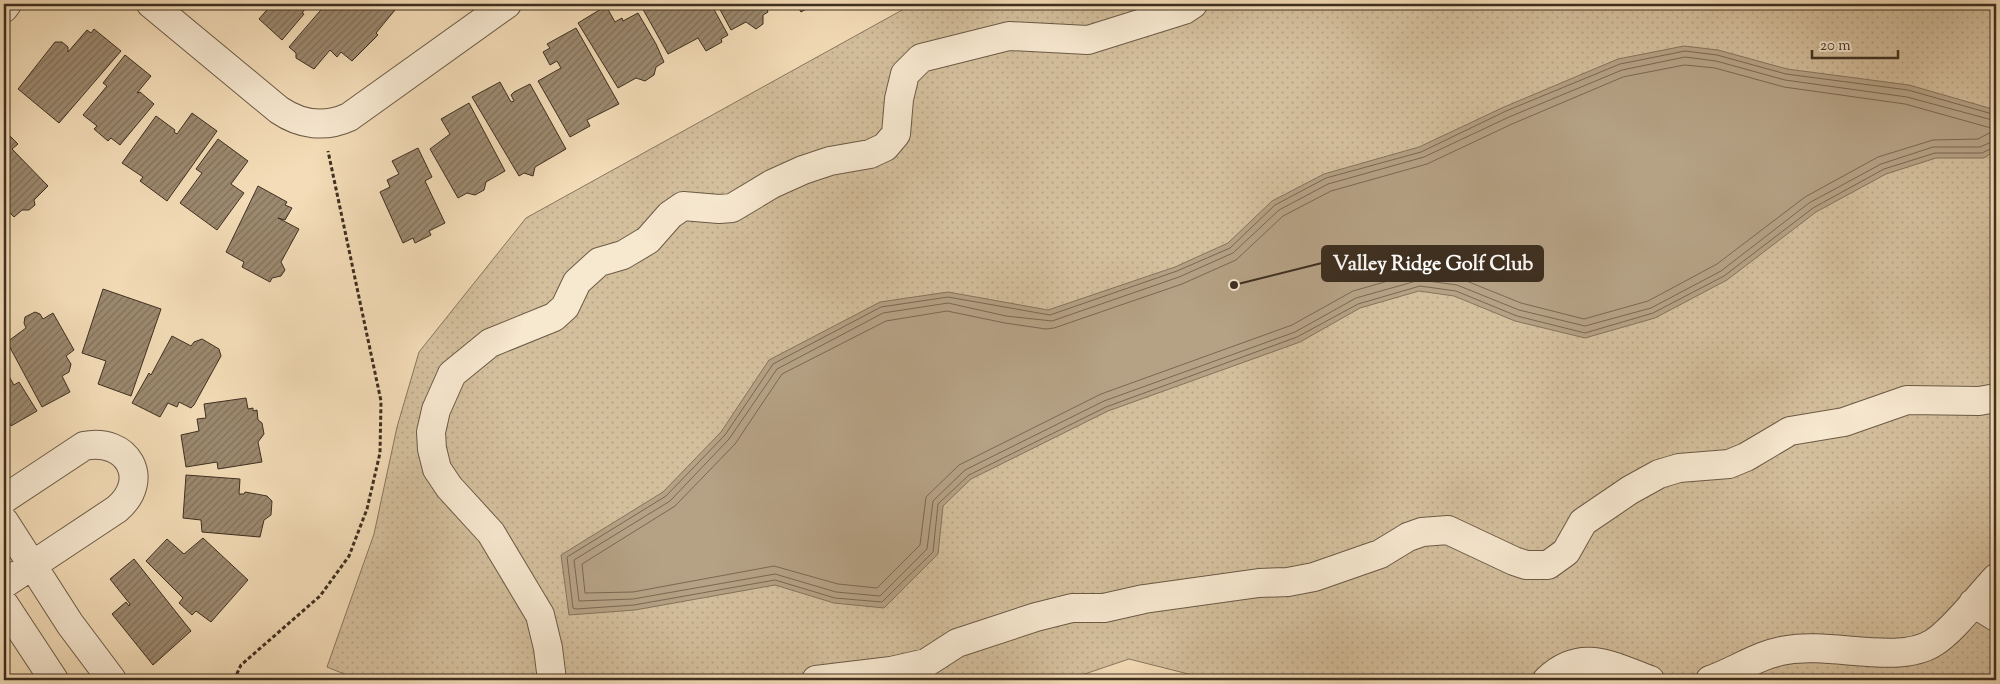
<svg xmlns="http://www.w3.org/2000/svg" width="2000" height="684" viewBox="0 0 2000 684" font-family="'Sorts Mill Goudy',serif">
  <defs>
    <pattern id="grass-dots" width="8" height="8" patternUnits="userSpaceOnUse" patternTransform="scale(1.25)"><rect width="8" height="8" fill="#d4bf9d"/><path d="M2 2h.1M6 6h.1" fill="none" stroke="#b7a487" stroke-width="1.8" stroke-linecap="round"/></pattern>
    <pattern id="building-hatch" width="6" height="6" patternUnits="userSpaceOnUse" patternTransform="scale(1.25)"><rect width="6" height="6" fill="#9c896f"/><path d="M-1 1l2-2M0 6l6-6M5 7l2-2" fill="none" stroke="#81705b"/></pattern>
  </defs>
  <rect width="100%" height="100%" fill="#f3dcb7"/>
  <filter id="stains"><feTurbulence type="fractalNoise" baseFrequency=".004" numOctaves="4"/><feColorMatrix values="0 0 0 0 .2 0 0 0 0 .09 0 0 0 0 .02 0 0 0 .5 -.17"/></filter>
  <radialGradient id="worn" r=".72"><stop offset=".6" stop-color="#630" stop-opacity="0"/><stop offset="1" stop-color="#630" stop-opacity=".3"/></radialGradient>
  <!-- grass -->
  <path fill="url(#grass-dots)" stroke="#89775e" d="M913 4H1996V680H1212L1129 659 1067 680H359L327 667 374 534 397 427 419 352 526 218Z"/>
  <!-- water -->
  <path fill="#b5a184" stroke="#85735c" d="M1684 46 1718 50 1787 69 1909 85 1996 110V150L1984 158H1936L1886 174 1816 212 1727 280 1655 318 1585 338 1515 321 1454 296 1419 291 1360 308 1300 342 1108 411 971 479 943 506 938 554 884 608 834 603 775 585 635 610 569 615 561 555 663 492 721 432 769 360 880 302 948 292 1048 310 1175 267 1228 243 1272 201 1324 174 1419 147 1504 107 1618 59Z"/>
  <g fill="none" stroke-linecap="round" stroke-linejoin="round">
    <!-- shore -->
    <path stroke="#7a6852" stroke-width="1" d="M1685 65 1715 68 1784 87 1905 104 1991 128 1993 131 1978 139 1933 140 1878 157 1805 197 1717 264 1648 301 1584 319 1521 303 1459 278 1416 273 1353 291 1292 325 1101 394 959 465 926 497 920 545 877 588 838 584 774 566 633 592 585 593 582 564 675 506 735 444 782 374 886 321 947 311 1005 323 1046 329 1054 328 1182 284 1236 260 1283 216 1331 191 1427 164 1512 124 1623 77Z
      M1996 115 1908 90 1786 74 1717 55 1685 51 1620 64 1506 111 1421 152 1326 178 1275 205 1230 248 1177 271 1050 315 948 297 881 307 773 364 725 435 666 496 567 557 573 608 576 609 634 605 775 580 835 598 882 602 933 552 938 504 969 475 1106 407 1297 337 1358 304 1420 286 1456 291 1517 316 1585 333 1653 313 1724 276 1813 208 1884 169 1935 153H1982L1996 146
      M1996 121 1907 97 1785 80 1716 61 1685 57 1622 70 1509 117 1424 157 1328 184 1279 210 1233 253 1179 277 1052 321 1006 316 948 303 883 313 777 369 729 439 670 501 574 560 579 601 633 599 775 574 836 592 880 596 927 549 933 501 965 470 1104 401 1295 332 1356 298 1420 280 1457 285 1519 310 1585 326 1651 308 1721 271 1809 203 1881 164 1933 147H1980L1996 140"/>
  </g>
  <!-- building -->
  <path fill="url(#building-hatch)" stroke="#3e2f20" d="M272 4H309L302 13 304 14 282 40 259 19Z
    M326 4H387L395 10 376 33 378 35 352 61 341 52 337 57 330 50 314 69 296 58V53L289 47Z
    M640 4H711L728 35 721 39 722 42 706 51 698 38 668 54Z
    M717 4H775L767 9 768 12 763 15V24L756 29 746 22 731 30Z
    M796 4H815L801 12Z
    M606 6 615 22 622 18 623 21 638 13 656 44 664 62 656 67 654 75 645 81 636 78 618 88 578 23Z
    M576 28 619 104 587 120 590 126 570 137 538 81 561 68 557 61 550 65 543 52 550 48 547 44Z
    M94 29 121 51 59 123 18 89 55 42H62L68 47V52L87 30 91 33Z
    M125 55 151 76 137 93 140 92 154 104 120 145 111 138 108 141 94 129 97 126 83 115 107 86 103 83Z
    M500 82 511 102 514 101 511 95 514 92 530 84 566 149 535 167 533 176 524 173 519 176 472 97Z
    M469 103 505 171 486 182 484 190 475 195 467 193 458 198 430 149 450 134 441 119Z
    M192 113 217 131 167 201 140 181 143 177 122 163 156 116 175 130 174 132 177 134Z
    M4 130 18 144 12 149 48 186 34 200 35 205 29 210H22L14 217 4 207Z
    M218 139 248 161 231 184 244 193 217 230 180 203 202 173 196 169Z
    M418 148 432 177 425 181 445 223 429 231 431 235 415 243 413 238 403 243 380 192 390 187 387 180 399 174 392 161Z
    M258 186 287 202 285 205 292 208 285 220 278 218 299 229 281 262 285 270 281 276 272 278 270 282 242 267 244 262 226 252Z
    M103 289 161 309 131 396 98 384 106 361 82 353Z
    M35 312 40 314 43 319 53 313 74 350 66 356 71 364 69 372 62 376 70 392 42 407 7 342 26 328 24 323 25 317Z
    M172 336 191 346 194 342 202 339 219 349 221 356 194 405 191 408 179 402 177 407 168 403 160 417 132 403 149 373 151 375Z
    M4 368 14 385 19 382 37 411 11 426 4 413Z
    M246 398 248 409 253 408V411L257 410 258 420 262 423 264 434 258 442 262 462 218 469 217 462 186 467 181 435 199 431 197 419 206 418 204 404Z
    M186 475 240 479 239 494H244L245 492 267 496 272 501 271 515 264 520 260 537 202 532 201 520 183 518Z
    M203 538 248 580 211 622 196 611 192 615 179 603 183 598 146 561 167 539 184 554Z
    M134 559 191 631 153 665 112 614 126 602 129 606 130 604 110 579Z"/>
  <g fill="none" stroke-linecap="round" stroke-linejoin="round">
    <defs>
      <path id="minor" d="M151 4 279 110C301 125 325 128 349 117L507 4
        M4 8 7 4
        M4 499 84 446C127 437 152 479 117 509L4 584
        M4 521 70 624 112 680
        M1973 603 1996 617
        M4 604 54 680
        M552 680 548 648 540 615 491 533 449 487 437 469 432 449 431 432 436 410 452 374 490 343 554 317 565 307 577 282 599 262 623 255 648 240 670 215 683 206 719 209 732 208 772 184 803 170 830 161 870 154 885 147 896 134 899 99 905 74 921 58 1009 36 1088 40 1184 10 1193 4
        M816 680 891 671 926 663 957 643 1036 617 1072 608H1104L1144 599 1259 583 1288 582 1314 577 1380 554 1408 537 1422 532 1448 530 1514 561 1526 565H1548L1566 552 1583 522 1630 490 1659 474 1679 468 1729 464 1746 457 1790 431 1844 422 1907 400 1979 401 1996 398
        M1547 680C1581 647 1612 666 1650 680
        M1710 680C1736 671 1759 654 1787 650 1830 642 1899 665 1933 643 1953 631 1979 596 1996 578"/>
    </defs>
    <!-- minor casing -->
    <use href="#minor" stroke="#6b5a46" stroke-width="30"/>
    <!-- path -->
    <path stroke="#3e2f20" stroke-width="3" stroke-dasharray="4 2.5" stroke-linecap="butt" d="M234 680 241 665 320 596 349 556 367 509 380 453 381 401 328 151"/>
    <!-- minor -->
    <use href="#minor" stroke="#f7e8d0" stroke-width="28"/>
  </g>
  <!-- callouts -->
  <path fill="none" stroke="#3e2f20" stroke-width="2" d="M1234 285L1322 263"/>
  <circle fill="#3e2f20" stroke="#f7e8d0" stroke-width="2" cx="1234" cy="285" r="5"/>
  <rect fill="#3e2f20" stroke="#3e2f20" stroke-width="2" x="1322" y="246" width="221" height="35" rx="5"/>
  <g font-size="20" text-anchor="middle" font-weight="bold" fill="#fff">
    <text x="1433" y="270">Valley Ridge Golf Club</text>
  </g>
  <!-- margin -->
  <rect width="2000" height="684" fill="none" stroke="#f3dcb7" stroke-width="20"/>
  <rect x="5" y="5" width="1990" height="674" fill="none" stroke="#3e2f20" stroke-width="2.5"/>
  <rect x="10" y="10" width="1980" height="664" fill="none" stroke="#3e2f20"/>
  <!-- scale -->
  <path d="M1812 50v8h86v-8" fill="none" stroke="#3e2f20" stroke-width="2.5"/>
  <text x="1820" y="50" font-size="15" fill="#3e2f20" stroke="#f7e8d0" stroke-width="4" paint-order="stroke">20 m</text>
  <rect width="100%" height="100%" filter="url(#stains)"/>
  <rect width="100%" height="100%" fill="url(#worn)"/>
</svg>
